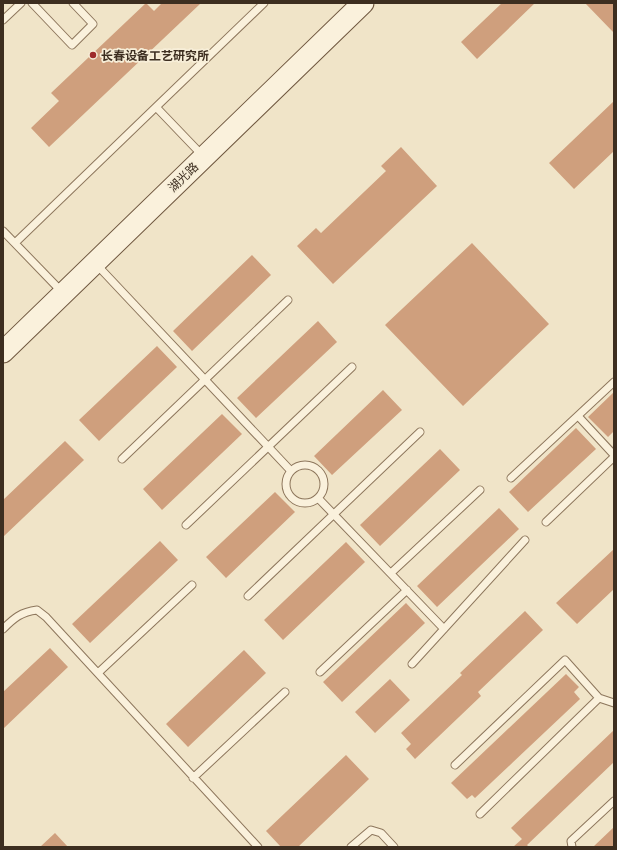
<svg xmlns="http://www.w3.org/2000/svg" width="617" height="850" viewBox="0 0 617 850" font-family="'Noto Serif','Noto Sans SC',serif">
  <rect width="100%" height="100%" fill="#f0e4c8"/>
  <!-- building -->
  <path fill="#cf9f7d" d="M146 3 154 11 162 3H198L200 4 49 147 31 128 59 101 51 93Z
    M502 3H535L477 59 461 42Z
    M585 3H614V33Z
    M614 101V151L574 189 549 163Z
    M401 147 437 186 333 284 297 246 316 228 321 233 386 171 381 166Z
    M472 243 549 324 463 406 385 325Z
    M252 255 271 275 192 351 173 331Z
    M318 321 337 342 256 418 237 398Z
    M157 346 177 367 99 441 79 420Z
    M383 390 402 410 332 475 314 456Z
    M614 392V431L608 437 588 417Z
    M222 414 242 434 162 510 143 489Z
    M576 428 596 449 528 512 509 492Z
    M65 441 84 460 3 537V500Z
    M440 449 460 470 380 546 360 525Z
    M275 492 295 512 226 578 206 557Z
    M499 508 519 529 437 607 417 586Z
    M160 541 178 560 90 643 72 624Z
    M346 542 365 562 283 640 264 620Z
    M614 549V589L577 624 556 603Z
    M406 603 425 623 342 702 323 682Z
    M525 611 543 630 478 692 481 696 415 759 406 749 411 744 401 733 462 675 460 673Z
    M50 648 68 667 3 729V692Z
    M244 650 266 673 188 747 166 724Z
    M566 674 579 687 574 692 580 699 475 798 472 795 467 799 451 783Z
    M390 679 410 700 375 733 355 712Z
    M614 730V762L527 845 529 847H513L522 839 511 828Z
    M346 755 369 779 298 847H281L266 831Z
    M614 827V847H593Z
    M55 833 68 847H40Z"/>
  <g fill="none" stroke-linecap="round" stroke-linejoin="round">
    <defs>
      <path id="lane" d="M32 3 72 45 93 24 73 3
        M3 20 21 3
        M202 155 156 107 264 3
        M3 231 63 293
        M15 243 156 107
        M97 265 291 471
        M578 416 614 455
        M122 459 288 300
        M286 484a19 19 0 1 1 38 0a19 19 0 1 1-38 0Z
        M511 478 614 382
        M318 498 444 629
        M546 522 614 457
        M186 525 352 367
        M391 573 480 490
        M248 596 420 432
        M3 629C14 618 21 612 37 610L46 617 258 847
        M412 664 525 540
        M320 672 407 590
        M98 673 192 585
        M455 765 565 660 599 698 614 703
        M193 778 285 692
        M480 814 599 698
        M351 847 371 830 381 833 394 847
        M572 847 571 841 614 801"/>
      <path id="secondary" d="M3 352 363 3"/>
    </defs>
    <!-- lane casing -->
    <use href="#lane" stroke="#8d765c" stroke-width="9"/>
    <!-- secondary casing -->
    <use href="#secondary" stroke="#6f573f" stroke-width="23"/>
    <!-- lane -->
    <use href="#lane" stroke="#faf1dc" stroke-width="7"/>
    <!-- secondary -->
    <use href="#secondary" stroke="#faf1dc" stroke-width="21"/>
  </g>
  <!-- markers -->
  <circle fill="#9e2a2b" stroke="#f7eed8" stroke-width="1.5" cx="93" cy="55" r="4"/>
  <g text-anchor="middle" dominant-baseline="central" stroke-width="3.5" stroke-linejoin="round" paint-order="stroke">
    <!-- poi labels -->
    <g font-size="12" font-weight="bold" fill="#3d2e20" stroke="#f7eed8" text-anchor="start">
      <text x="101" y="55">长春设备工艺研究所</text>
    </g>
    <!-- street labels -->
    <g font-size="12" fill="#3d2e20" stroke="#f7eed8">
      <text transform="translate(183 177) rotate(-44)">湖光路</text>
    </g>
  </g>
  <!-- border -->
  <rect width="617" height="850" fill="none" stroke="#3d2e20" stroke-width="8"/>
</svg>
